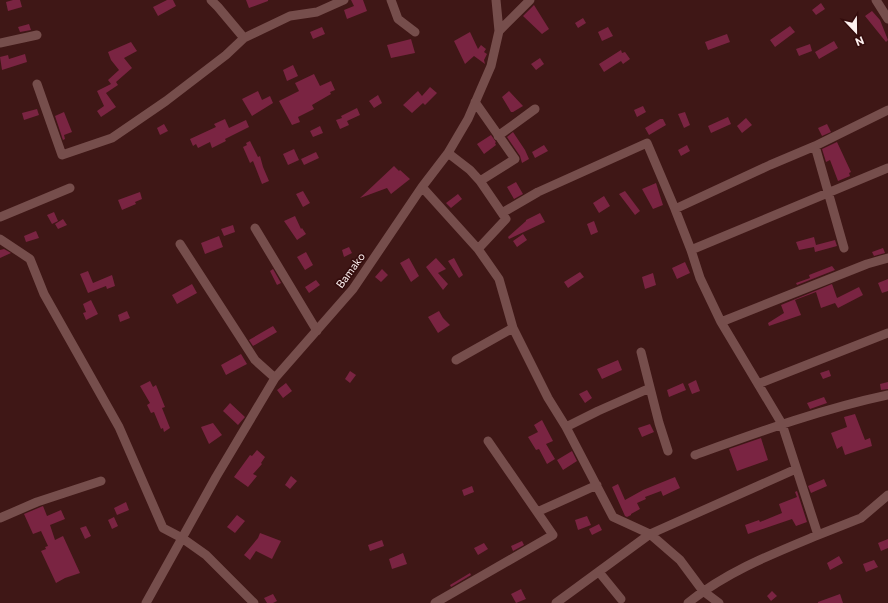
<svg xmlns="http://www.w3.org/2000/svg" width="888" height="603" viewBox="0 0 888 603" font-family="Commissioner,sans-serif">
  <rect width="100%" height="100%" fill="#3f1716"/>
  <!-- building -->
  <path fill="#7a2442" d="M13 0H20L22 7 8 11 6 2Z
    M167 0H173L176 6 158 16 153 7Z
    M246 0H268V1L249 8Z
    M351 0H363L367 11 347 19 344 10 354 6Z
    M821 3 825 9 816 15 812 10Z
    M534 5 549 29 542 34 523 16Z
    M872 11 880 20 888 40 886 42 865 16Z
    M583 18 586 23 578 28 575 23Z
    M29 24 31 30 20 32 18 27Z
    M790 26 795 32 775 47 770 40Z
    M322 27 325 34 313 39 310 32Z
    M608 27 613 36 602 41 598 32Z
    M470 32 478 49 481 45 486 49 484 52 487 54 484 60 485 64 474 56 465 64 454 41Z
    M727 34 730 42 708 50 705 42Z
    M411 39 415 53 391 58 387 45Z
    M834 41 838 48 819 59 815 52Z
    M131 42 137 51 124 58 132 68 116 82 118 85 106 93 116 107 101 117 97 111 104 106 97 91 111 84 108 80 119 70 111 60 108 52Z
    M810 44 812 51 799 56 796 49Z
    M621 50 622 53 625 52 630 59 623 64 621 61 604 72 599 64Z
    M25 54 27 62 2 70 0 57 8 55 9 59Z
    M540 58 544 64 536 70 531 64Z
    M293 65 298 76 287 81 283 70Z
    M314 74 320 86 331 81 335 90 330 92 331 94 312 105 314 109 298 117 300 122 292 125 279 101 299 91 295 83Z
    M430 87 437 93 425 105 423 103 412 113 403 105 418 91 422 96Z
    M258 91 262 100 270 96 273 103 252 116 242 99Z
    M509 91 523 106 513 112H511L502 97Z
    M378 95 382 103 374 108 369 101Z
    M643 106 646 112 637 117 634 110Z
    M357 108 360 115 347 121 349 125 340 129 336 120 342 118 341 116Z
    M37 109 39 115 24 120 22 113Z
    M64 112 72 132 64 135 65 139 63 140 55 116Z
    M685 112 690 125 684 128 678 114Z
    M728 117 731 124 711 133 708 126Z
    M746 118 752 125 742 133 737 126Z
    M225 119 229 128 246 120 249 127 225 139 226 141 212 148 210 142 198 148 196 144 193 146 190 139 216 127 214 124Z
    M660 119H663L666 125 649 135 645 128Z
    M164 124 168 131 160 135 157 128Z
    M827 124 831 132 822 136 818 128Z
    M320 126 323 133 313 137 310 131Z
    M513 132 525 150 529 159 522 163 520 156 507 137Z
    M491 135 496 142 495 143 496 145 484 154 477 144Z
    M250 141 258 157 260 156 263 167 269 181 262 184 253 161 250 163 243 147 247 145 246 143Z
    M837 142 851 172 849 173 850 176 838 181 830 160 826 162 822 149Z
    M544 145 548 151 535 158 532 152Z
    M687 145 690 151 681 156 678 150Z
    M294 149 299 160 288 165 283 154Z
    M316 152 319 158 304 165 301 159Z
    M394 166 399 171 400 170 410 179 391 194 387 188 360 198Z
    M516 182 523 194 514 199 507 187Z
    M656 183 663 205 653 209 642 189Z
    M303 191 310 203 303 207 296 194Z
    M625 191 640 211 635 215 619 194Z
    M140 192 142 199 135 202 136 204 122 210 118 200Z
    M458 194 462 199 451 208 446 203Z
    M604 196 610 206 599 213 593 203Z
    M54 212 58 221 52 224 47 215Z
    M540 213 545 222 509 239 508 237 526 221V220Z
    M295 216 301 229 302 228 306 234 297 240 284 221Z
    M63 219 67 225 58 229 55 224Z
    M594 221 598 232 591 235 587 224Z
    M233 225 235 232 224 236 221 229Z
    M36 231 39 238 26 242 24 236Z
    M523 234 527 240 517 247 513 241Z
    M219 236 223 247 205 254 201 243Z
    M814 237 816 245 835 240 837 246 815 252 814 247 799 250 796 242Z
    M349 247 352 253 344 257 342 250Z
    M883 248 885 253 874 256 872 252Z
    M4 249 11 253 0 258V250Z
    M306 252 313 265 305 270 297 257Z
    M409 258 419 276 411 282 400 263Z
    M436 258 446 269 438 273 448 284 443 290 426 267Z
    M454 258 463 275 459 278 448 261Z
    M685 262 690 273 677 279 672 268Z
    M832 266 835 270 797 285 796 283 810 278 809 275Z
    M273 269 281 283 277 285 270 271Z
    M382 269 388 275 381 282 375 277Z
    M88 271 93 283 112 275 115 286 107 289 106 286 88 293 80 274Z
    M580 272 584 277 568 288 564 282Z
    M653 273 656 285 645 289 642 277Z
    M888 279V291L882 293 878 283Z
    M316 280 320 285 309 293 305 287Z
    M192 284 197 293 177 304 172 295Z
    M832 284 837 298 859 287 863 295 838 308 835 303 821 308 816 292 795 300 801 315 769 326 768 323 784 313 781 305Z
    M91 300 98 314 86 320 83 313 86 312 83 304Z
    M127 311 130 318 120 322 118 315Z
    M439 311 443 318 450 325 438 333 428 317Z
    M273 326 277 332 253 346 249 340Z
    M241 354 247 364 226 375 221 365Z
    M618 360 622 370 602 379 597 369Z
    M829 370 831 376 823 379 820 373Z
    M350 371 356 375 350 383 345 379Z
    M696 380 700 391 692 394 688 384Z
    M150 381 153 387 156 385 165 407 162 408 170 428 164 432 163 428 161 429 154 412 151 413 147 405 150 403 140 386Z
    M888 382V389L881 390 880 384Z
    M286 383 292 391 283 398 277 390Z
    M683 383 686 390 669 397 667 390Z
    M587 390 592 398 585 403 579 394Z
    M824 397 827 403 810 409 807 403Z
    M230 403 245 417 238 425 223 411Z
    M855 414 865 440 870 438 872 446 845 455 842 446 837 449 831 433 847 427 844 417Z
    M542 420 553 441 546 444 555 459 547 464 539 449 536 450 528 437 538 432 534 425Z
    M213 423 222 435 209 444 201 427Z
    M650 424 654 432 642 437 638 428Z
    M761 438 768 460 737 471 729 449Z
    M257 450 265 457 261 463 262 464 253 474 257 476 248 487 234 477 250 455 252 456Z
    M572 451 577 461 563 470 557 460Z
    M291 476 297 481 290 489 285 485Z
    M675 477 680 488 663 496 661 491 645 497 646 499 637 503 640 509 631 514V515L627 517 625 516 612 487 618 484 625 500 643 490Z
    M824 479 827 486 811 493 808 486Z
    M472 486 474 492 464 496 462 490Z
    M797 491 807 522 796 526 792 519 748 534 745 525 759 520 760 522 782 513 779 504 797 497 795 492Z
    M126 502 129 510 117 515 114 508Z
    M43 506 47 516 61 510 65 519 50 525 55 540 63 536 80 573 65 578 56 583 41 551 46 549 45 547 48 546 41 531 33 534 24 514Z
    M237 515 245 521 235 533 227 527Z
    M587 516 591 525 578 530 575 520Z
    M114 517 118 526 112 529 108 520Z
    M599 524 602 530 592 535 589 529Z
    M86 526 91 536 85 539 80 528Z
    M260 533 281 541 272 559 256 551 250 560 244 555 258 538Z
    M888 539V548L881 551 878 543Z
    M382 540 384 546 370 551 368 545Z
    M522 541 524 545 513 551 511 546Z
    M484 543 488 549 478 555 474 548Z
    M403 553 407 564 392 569 389 559Z
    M839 556 843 563 830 570 827 563Z
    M874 560 878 567 866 572 863 564Z
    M470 573 471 575 451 587 450 585Z
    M521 589 526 599 516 603 511 594Z
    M772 591 777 596 771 601 767 596Z
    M273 594 277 601 273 603H267L264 598Z
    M840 594 843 603H818V602Z"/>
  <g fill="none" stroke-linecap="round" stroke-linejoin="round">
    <!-- minor -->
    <path stroke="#764e4c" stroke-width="9" d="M211 0 218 7 244 38
      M391 0 398 19 415 32
      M876 0 888 19
      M499 31 530 0
      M0 43 37 35
      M37 84 62 155 112 138 166 101 226 55 244 38 290 16 317 12 344 0
      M475 102 515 159 480 181
      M498 136 535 109
      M815 146 844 248
      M448 153 470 170 480 181 506 219 478 249
      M422 187 478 249 499 279 513 328 548 398 566 427 613 517 650 534 680 560 703 591 719 603
      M675 209 770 165 815 146 888 110
      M502 213 538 192 647 143 675 209 691 250 700 278 721 322 782 424 818 535 861 518 888 495
      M0 217 70 188
      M255 228 317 331
      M0 239 30 259 44 294 119 427 163 528 182 538 206 555 254 603
      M180 244 255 360 275 378
      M691 250 888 168
      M721 322 867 264 888 258
      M641 352 659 423 668 451
      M456 360 513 328
      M758 384 888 333
      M566 427 598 411 650 388
      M695 455C759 432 822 409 888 395
      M537 512 597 485
      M0 518 37 502 101 481
      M599 572 621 599
      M146 603 216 477 275 378 353 289 422 187 448 153 468 119 491 66 499 31 496 0
      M435 603 553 535 488 441
      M556 603 650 534 796 469
      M688 603C726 572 772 554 818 535"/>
  </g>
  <g text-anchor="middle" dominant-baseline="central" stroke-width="3.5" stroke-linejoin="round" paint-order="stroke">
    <!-- street labels -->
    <g font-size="11" fill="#fdf1f0" stroke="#340d0d">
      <text transform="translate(350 270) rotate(-54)">Bamako</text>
    </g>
  </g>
  <!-- north arrow -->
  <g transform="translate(856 32) rotate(158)" stroke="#340d0d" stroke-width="3" paint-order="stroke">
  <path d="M0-3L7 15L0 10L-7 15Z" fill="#fdf1f0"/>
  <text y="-6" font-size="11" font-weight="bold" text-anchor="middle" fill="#fdf1f0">N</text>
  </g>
</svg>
